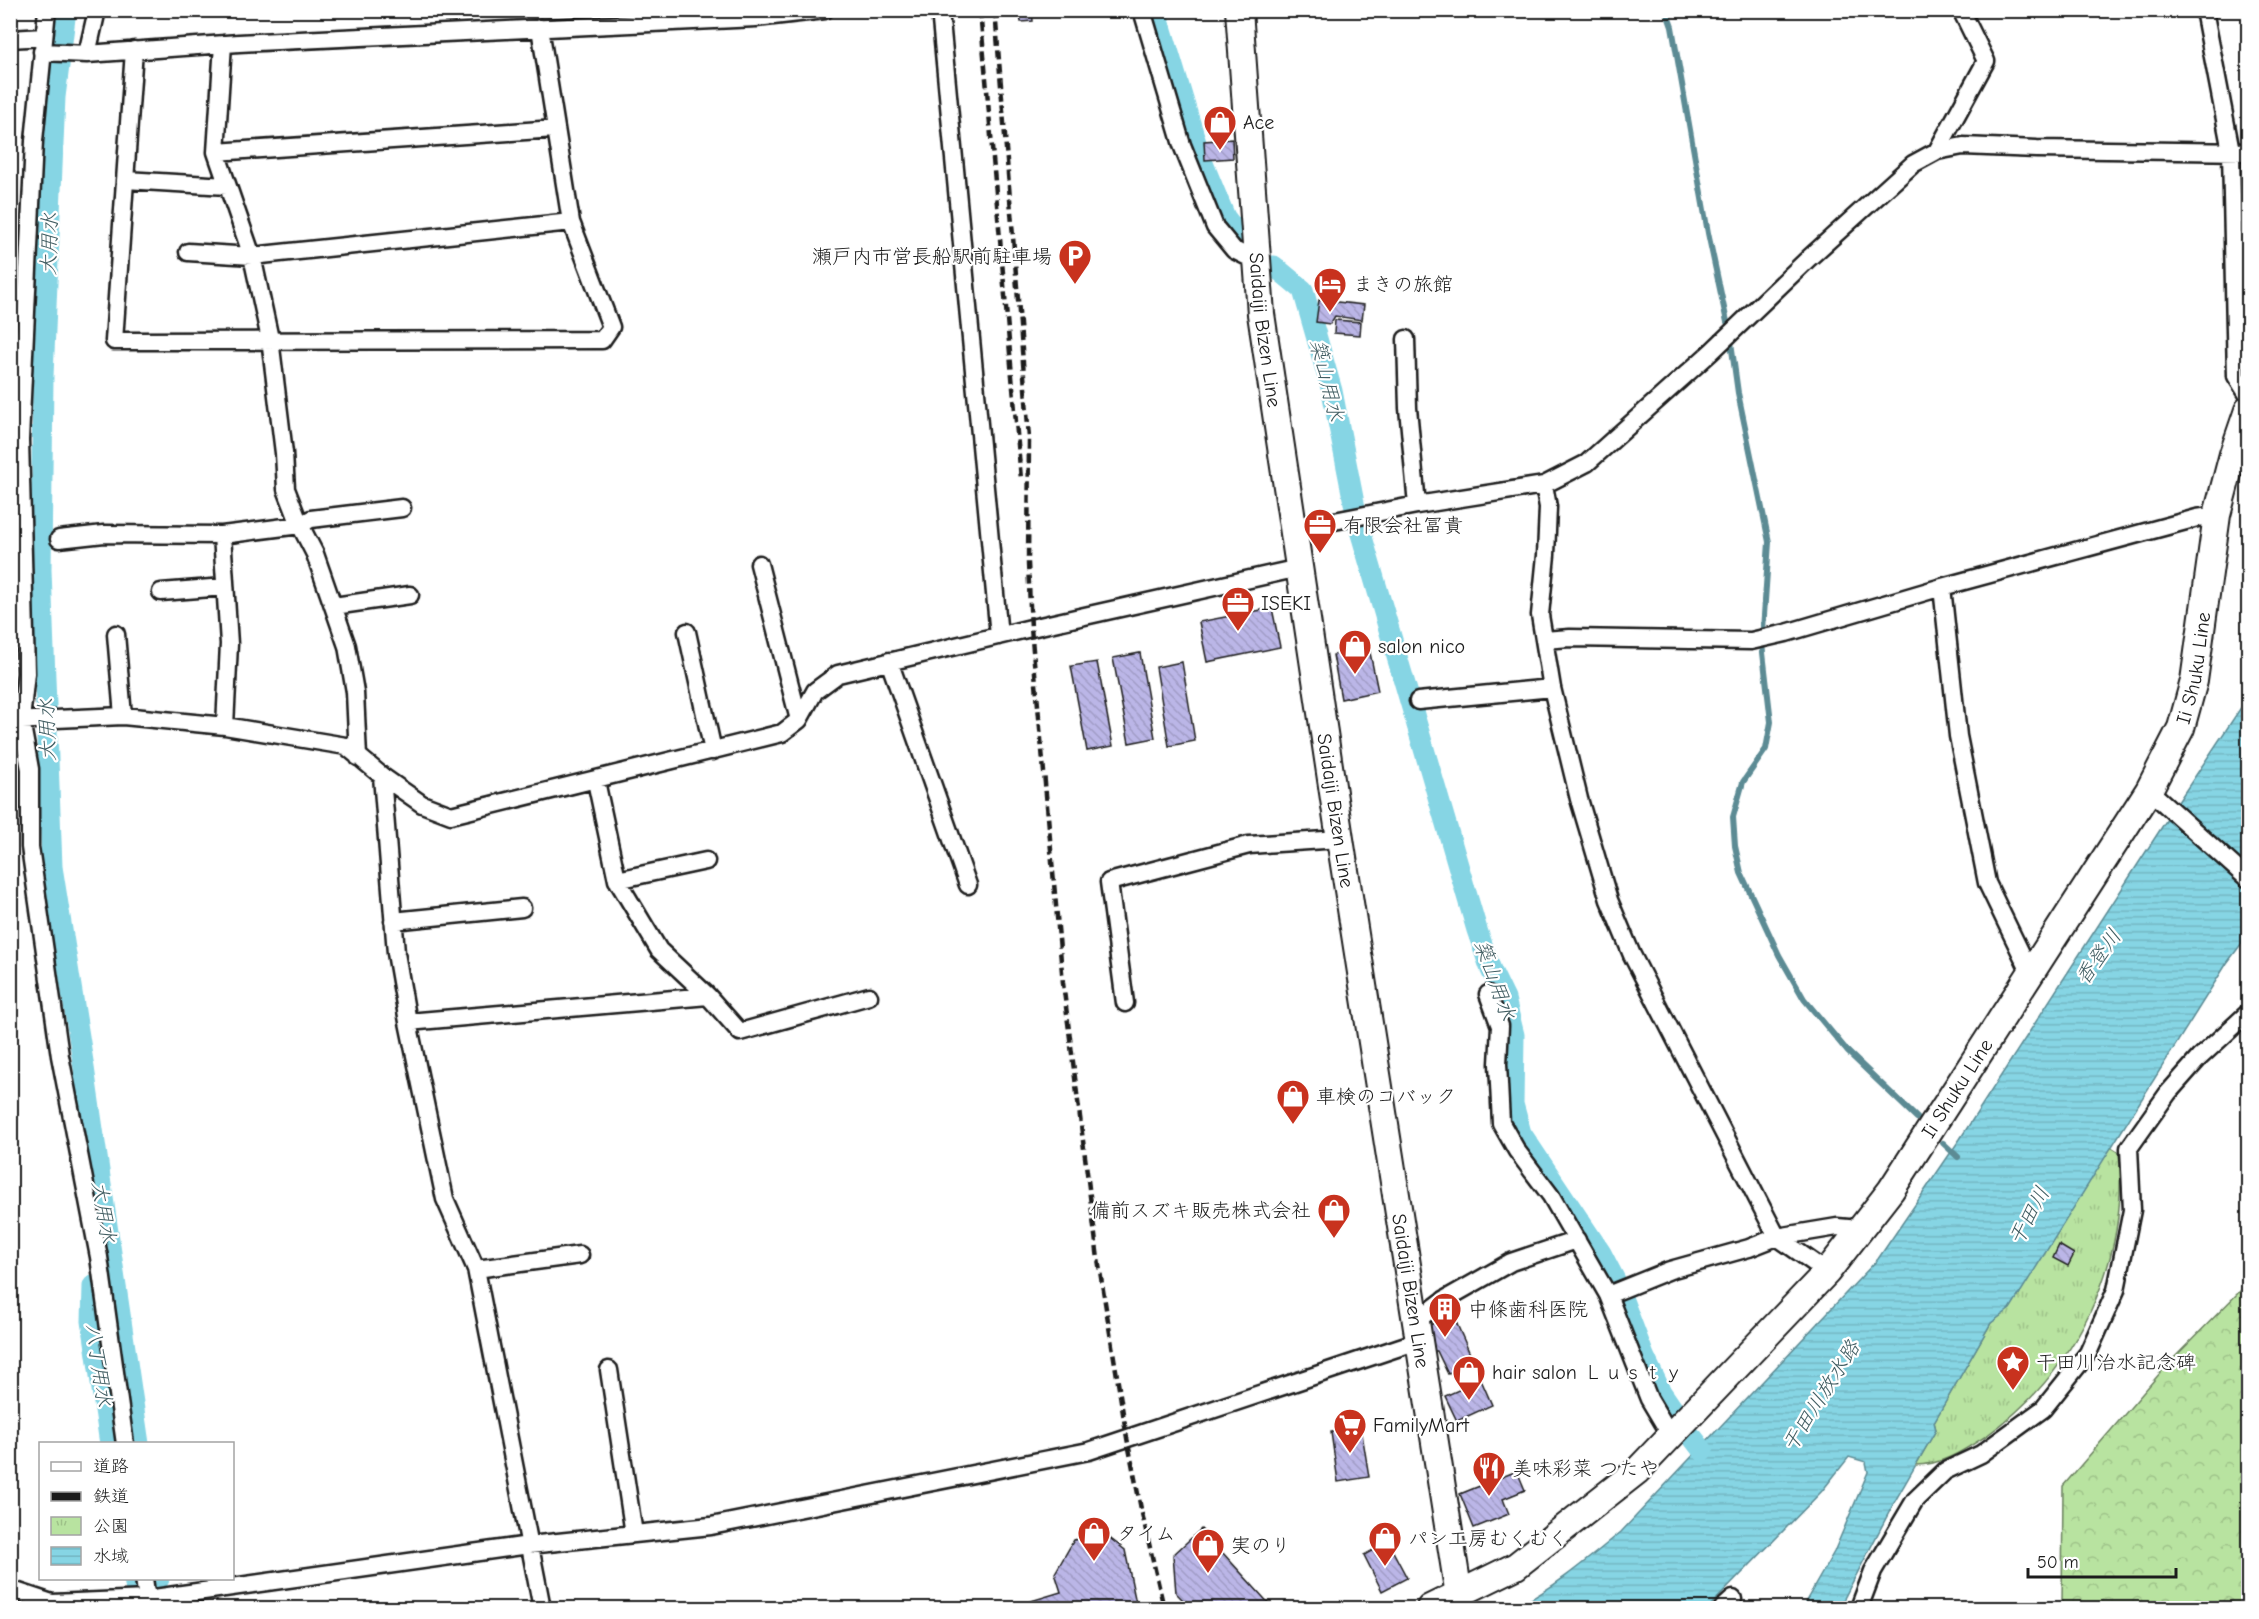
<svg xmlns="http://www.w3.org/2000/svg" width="2259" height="1619" viewBox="0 0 2259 1619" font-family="'Comic Neue','Klee One',sans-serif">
  <defs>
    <pattern id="forest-crowns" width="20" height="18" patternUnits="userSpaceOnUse" patternTransform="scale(1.5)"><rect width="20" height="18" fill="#b8e3a0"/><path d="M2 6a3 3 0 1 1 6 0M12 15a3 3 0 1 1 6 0" fill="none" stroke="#9ec289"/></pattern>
    <pattern id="park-tufts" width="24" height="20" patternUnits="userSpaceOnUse" patternTransform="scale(1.5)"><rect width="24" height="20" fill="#b8e3a0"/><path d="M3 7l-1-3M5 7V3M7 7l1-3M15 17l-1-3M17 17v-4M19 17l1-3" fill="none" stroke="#9ec289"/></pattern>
    <pattern id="water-rules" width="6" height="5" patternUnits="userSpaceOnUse" patternTransform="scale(1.5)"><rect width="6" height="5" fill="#86d5e4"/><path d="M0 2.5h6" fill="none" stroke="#73b6c3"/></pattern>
    <pattern id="building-back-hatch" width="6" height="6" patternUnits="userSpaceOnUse" patternTransform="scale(1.5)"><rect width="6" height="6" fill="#bbb6e7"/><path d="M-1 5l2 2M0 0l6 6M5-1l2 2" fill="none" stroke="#a09cc6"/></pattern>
  </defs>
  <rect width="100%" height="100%" fill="#fff"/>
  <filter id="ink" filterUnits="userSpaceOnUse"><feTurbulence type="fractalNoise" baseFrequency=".0167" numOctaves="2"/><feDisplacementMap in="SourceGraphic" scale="12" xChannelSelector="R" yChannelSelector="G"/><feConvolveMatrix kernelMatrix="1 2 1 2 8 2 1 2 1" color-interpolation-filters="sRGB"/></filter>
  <g filter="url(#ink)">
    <!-- forest -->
    <path fill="url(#forest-crowns)" stroke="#6a805e" stroke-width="1.5" d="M2248 1283V1608H2062L2063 1486 2167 1365Z"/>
    <!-- park -->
    <path fill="url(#park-tufts)" stroke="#6a805e" stroke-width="1.5" d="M2111 1147 2119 1152C2129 1262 2077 1372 1986 1436 1964 1450 1943 1465 1916 1465L1936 1430 1934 1422 1991 1323 2010 1308Z"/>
    <!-- water -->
    <path fill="url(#water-rules)" stroke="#5c8b94" stroke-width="1.5" d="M2248 697V935L2227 963 2010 1309 1991 1323 1934 1422 1936 1430 1895 1501 1839 1608H1802L1834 1552 1868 1472 1866 1462 1849 1457 1822 1491 1708 1608H1515C1554 1588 1587 1560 1621 1532L1878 1259 1960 1139 2182 796Z"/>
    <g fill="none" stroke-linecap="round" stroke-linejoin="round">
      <!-- stream -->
      <path stroke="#5c8b94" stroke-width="6" d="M1666 10 1672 27 1708 233 1727 322
        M1731 342 1738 393 1769 542 1763 630
        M1762 644 1771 722 1766 749 1743 782 1733 817 1735 846 1741 873 1779 955 1804 999 1848 1052 1917 1118
        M1943 1143 1958 1157"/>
      <!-- canal -->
      <path stroke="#86d5e4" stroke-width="21" d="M66 10 55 97 43 376 41 570 52 867 84 1068 139 1444
        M1156 10 1200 156 1225 217 1244 242
        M1274 266 1303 290 1332 391 1355 508
        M1359 527 1477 930 1491 970 1505 999 1514 1035 1513 1104 1521 1133 1601 1253 1616 1282 1644 1356 1661 1392 1672 1408
        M93 1286 92 1321 110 1444
        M1693 1438 1703 1451
        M134 1578 136 1591
        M159 1578V1579"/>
    </g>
    <!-- building -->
    <path fill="url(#building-back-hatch)" stroke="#1c1c1c" stroke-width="1.5" d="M1019 10H1032L1033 21 1021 22Z
      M1232 139 1233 158 1205 160 1204 141Z
      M1319 300 1364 305 1362 320 1335 316 1330 324 1316 322Z
      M1335 320 1361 322 1360 335 1334 333Z
      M1272 608 1280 647 1207 662 1199 622Z
      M1369 648 1378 691 1341 699 1333 655Z
      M1140 653 1155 738 1129 743 1113 658Z
      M1097 662 1113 746 1087 751 1071 666Z
      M1182 662 1195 741 1169 746 1156 667Z
      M2059 1245 2074 1254 2068 1266 2053 1258Z
      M1453 1315 1474 1363 1448 1374 1437 1351H1428L1427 1326Z
      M1481 1380 1492 1405 1457 1421 1445 1396Z
      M1361 1427 1369 1477 1338 1482 1331 1432Z
      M1517 1471 1525 1490 1503 1499 1509 1514 1474 1528 1460 1494Z
      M1201 1529 1273 1608H1191L1176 1593 1173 1555Z
      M1103 1533 1125 1550 1137 1608H1011V1607L1061 1592 1055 1573 1074 1540Z
      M1388 1542 1407 1578 1382 1591 1364 1555Z"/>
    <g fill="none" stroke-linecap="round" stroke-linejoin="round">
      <defs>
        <path id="street" d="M47 10 34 141 20 440 26 673 21 720 30 769V847L60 1056 99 1257 125 1444
          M940 10 999 636
          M1142 10 1182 145 1215 227 1234 250 1258 262
          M2204 10 2231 151 2236 376 2248 395
          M10 39 44 37
          M223 44 216 152 252 256 270 339 284 453 286 489 300 525 315 554 347 646 355 692 358 757
          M134 50 114 341 602 340 611 327 571 222 540 28
          M42 52 87 54 239 43 756 18 825 10
          M87 54 97 10
          M1937 151 1986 61 1961 10
          M216 152 555 129
          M125 180 227 186
          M188 252 252 256 571 222
          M1406 339 1408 408 1417 505
          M1544 485 1548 507 1546 555 1540 615 1552 688 1579 799 1609 900 1632 955 1777 1237 1827 1272
          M1293 529 1417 505 1544 485 1587 463 1711 352 1809 258 1913 164 1937 151 1963 146 2037 149 2248 152
          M222 535 229 644 225 726
          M59 539 104 534 222 535 300 525 311 519 402 508
          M759 564 799 720
          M1942 587 1958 736 1987 883 2031 974
          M161 592 224 587
          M334 606 410 595
          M687 632 713 751
          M116 634 123 716
          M1544 640 1570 638 1751 641 1786 633 1942 587 2197 518 2217 515
          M889 661 968 885
          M1418 701 1552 688
          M11 721 123 716 225 726 346 746 382 776 396 953 408 1022 445 1199 476 1269 542 1608
          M382 776 422 804 451 815 782 733 799 720 815 691 838 674 1031 628 1299 568
          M596 781 617 880 659 950 708 996 740 1032 869 996
          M2149 790 2248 879
          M617 880 706 861
          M393 921 522 908
          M1488 994 1500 1026 1498 1064 1501 1123 1517 1151 1551 1196 1608 1295 1649 1399 1671 1436
          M1125 1003 1109 882 1249 845 1340 839
          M408 1022 708 996
          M476 1269 580 1255
          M1608 1295 1670 1270 1749 1248 1777 1237 1837 1227 1860 1229
          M1415 1322 1444 1300 1511 1262 1577 1240
          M609 1370 634 1534
          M144 1578 148 1608
          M10 1589 52 1603 147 1599 529 1545 711 1526 1089 1451 1418 1341
          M1723 1608 1733 1599
          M1859 1608 1873 1571 1915 1500 1945 1471 1981 1454 2043 1409 2088 1353 2116 1290 2132 1210 2129 1148 2168 1093 2199 1058 2248 1013"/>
        <g id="primary">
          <path id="s1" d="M1239 10 1261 314 1340 839 1461 1608"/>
          <path id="s2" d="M1430 1608 1516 1566 1637 1471 1827 1272 1891 1190 2149 790 2181 728 2194 681 2217 515 2233 454 2248 410"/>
        </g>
      </defs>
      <!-- street casing -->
      <use href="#street" stroke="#1c1c1c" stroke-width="21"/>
      <!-- primary casing -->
      <use href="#primary" stroke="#1c1c1c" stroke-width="30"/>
      <!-- street -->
      <use href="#street" stroke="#fff" stroke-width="16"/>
      <!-- primary -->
      <use href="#primary" stroke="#fff" stroke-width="26"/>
      <!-- rail -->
      <path stroke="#1c1c1c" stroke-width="4.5" stroke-dasharray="9 4.5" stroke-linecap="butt" d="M980 10 1021 479
        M995 10 1029 438 1028 563 1031 628 1063 983 1098 1259 1127 1438 1141 1509 1164 1608"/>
    </g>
  </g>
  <!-- icons -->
  <defs>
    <symbol id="shop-pin" viewBox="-11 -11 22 30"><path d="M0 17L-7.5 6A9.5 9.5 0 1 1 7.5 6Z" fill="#c8321e" stroke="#fff"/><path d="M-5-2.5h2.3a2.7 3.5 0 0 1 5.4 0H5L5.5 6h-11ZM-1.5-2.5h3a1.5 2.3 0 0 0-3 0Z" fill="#fff"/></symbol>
    <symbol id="parking-pin" viewBox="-11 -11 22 30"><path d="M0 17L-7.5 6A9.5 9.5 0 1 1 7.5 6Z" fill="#c8321e" stroke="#fff"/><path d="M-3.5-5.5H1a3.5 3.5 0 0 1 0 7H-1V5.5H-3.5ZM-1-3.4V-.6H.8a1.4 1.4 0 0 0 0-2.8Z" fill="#fff"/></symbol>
    <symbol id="hotel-pin" viewBox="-11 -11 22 30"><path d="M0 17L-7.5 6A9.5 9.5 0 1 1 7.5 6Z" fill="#c8321e" stroke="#fff"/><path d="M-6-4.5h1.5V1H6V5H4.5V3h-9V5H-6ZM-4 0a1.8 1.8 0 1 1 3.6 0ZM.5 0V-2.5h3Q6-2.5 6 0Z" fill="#fff"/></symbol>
    <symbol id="office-pin" viewBox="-11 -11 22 30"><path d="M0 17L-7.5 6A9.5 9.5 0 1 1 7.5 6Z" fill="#c8321e" stroke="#fff"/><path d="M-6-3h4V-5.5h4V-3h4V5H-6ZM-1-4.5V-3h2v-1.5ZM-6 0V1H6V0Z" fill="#fff"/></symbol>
    <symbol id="building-pin" viewBox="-11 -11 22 30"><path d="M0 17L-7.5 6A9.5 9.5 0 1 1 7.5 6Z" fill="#c8321e" stroke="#fff"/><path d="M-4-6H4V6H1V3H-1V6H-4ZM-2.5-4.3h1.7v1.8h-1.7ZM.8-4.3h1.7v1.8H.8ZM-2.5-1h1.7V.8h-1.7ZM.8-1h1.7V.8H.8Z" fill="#fff"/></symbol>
    <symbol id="sight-pin" viewBox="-11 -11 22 30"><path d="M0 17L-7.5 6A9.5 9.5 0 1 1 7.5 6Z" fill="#c8321e" stroke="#fff"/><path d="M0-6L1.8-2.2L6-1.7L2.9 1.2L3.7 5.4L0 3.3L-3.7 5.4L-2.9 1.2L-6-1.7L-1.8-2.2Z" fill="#fff"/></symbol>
    <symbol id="supermarket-pin" viewBox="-11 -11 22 30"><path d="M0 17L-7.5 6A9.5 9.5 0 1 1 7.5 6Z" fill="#c8321e" stroke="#fff"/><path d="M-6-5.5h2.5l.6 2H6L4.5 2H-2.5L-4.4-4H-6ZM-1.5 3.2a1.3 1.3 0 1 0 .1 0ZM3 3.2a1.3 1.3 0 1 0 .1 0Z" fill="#fff"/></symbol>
    <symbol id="restaurant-pin" viewBox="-11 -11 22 30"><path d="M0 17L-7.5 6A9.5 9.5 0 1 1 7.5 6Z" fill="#c8321e" stroke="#fff"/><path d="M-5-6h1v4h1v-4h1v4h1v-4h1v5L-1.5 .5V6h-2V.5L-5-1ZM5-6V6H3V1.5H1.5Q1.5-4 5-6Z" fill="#fff"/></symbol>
  </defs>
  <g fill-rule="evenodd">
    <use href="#shop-pin" x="1201" y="103" width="38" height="52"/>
    <use href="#parking-pin" x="1056" y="237" width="38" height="52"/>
    <use href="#hotel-pin" x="1311" y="265" width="38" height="52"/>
    <use href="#office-pin" x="1301" y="506" width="38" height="52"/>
    <use href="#office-pin" x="1219" y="584" width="38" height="52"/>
    <use href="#shop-pin" x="1336" y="627" width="38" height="52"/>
    <use href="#shop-pin" x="1274" y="1077" width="38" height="52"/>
    <use href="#shop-pin" x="1315" y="1191" width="38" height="52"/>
    <use href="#building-pin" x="1426" y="1290" width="38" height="52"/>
    <use href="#sight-pin" x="1994" y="1343" width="38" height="52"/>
    <use href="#shop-pin" x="1450" y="1353" width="38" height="52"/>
    <use href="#supermarket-pin" x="1331" y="1406" width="38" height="52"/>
    <use href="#restaurant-pin" x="1470" y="1449" width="38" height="52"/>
    <use href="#shop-pin" x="1075" y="1514" width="38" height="52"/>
    <use href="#shop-pin" x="1366" y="1519" width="38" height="52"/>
    <use href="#shop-pin" x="1189" y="1526" width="38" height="52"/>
  </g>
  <g text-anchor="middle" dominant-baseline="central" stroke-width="4.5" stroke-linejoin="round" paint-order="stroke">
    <!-- poi labels -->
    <g font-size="20" fill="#1c1c1c" stroke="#fff" text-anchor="start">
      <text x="1243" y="122">Ace</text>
      <text x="1052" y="256" text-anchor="end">瀬戸内市営長船駅前駐車場</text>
      <text x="1353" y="284">まきの旅館</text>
      <text x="1343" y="525">有限会社冨貴</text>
      <text x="1261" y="603">ISEKI</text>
      <text x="1378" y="646">salon nico</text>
      <text x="1316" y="1096">車検のコバック</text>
      <text x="1311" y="1210" text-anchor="end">備前スズキ販売株式会社</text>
      <text x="1468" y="1309">中條歯科医院</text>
      <text x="2036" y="1362">干田川治水記念碑</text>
      <text x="1492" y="1372">hair salon Ｌｕｓｔｙ</text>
      <text x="1373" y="1425">FamilyMart</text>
      <text x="1512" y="1468">美味彩菜 つたや</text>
      <text x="1117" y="1533">タイム</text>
      <text x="1408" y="1538">パン工房むくむく</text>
      <text x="1231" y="1545">実のり</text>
    </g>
    <!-- street labels -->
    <g font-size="20" fill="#1c1c1c" stroke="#fff">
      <text stroke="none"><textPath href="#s1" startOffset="321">Saidaiji Bizen Line</textPath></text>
      <text stroke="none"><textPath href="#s2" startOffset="1236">Ii Shuku Line</textPath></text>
      <text stroke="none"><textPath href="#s1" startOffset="807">Saidaiji Bizen Line</textPath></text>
      <text stroke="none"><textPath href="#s2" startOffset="750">Ii Shuku Line</textPath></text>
      <text stroke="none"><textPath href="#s1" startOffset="1293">Saidaiji Bizen Line</textPath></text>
    </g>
    <!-- water labels -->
    <g font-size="21" font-style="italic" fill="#415d62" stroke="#fff">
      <text transform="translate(49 244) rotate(-88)">大用水</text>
      <text transform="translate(1327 380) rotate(76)">築山用水</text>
      <text transform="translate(47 730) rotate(-92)">大用水</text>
      <text transform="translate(2098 957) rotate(-54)">香登川</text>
      <text transform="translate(1495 980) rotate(70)">築山用水</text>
      <text transform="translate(104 1212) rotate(81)">大用水</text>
      <text transform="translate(2029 1216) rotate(-62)">干田川</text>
      <text transform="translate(99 1365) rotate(82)">八丁用水</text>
      <text transform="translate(1821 1396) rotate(-58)">干田川放水路</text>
    </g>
  </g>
  <!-- margin -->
  <rect width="2259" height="1619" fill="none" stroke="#fff" stroke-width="36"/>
  <rect x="18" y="18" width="2223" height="1583" fill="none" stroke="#1c1c1c" stroke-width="2" filter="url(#ink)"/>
  <!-- legend -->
  <rect x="39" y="1442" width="195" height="138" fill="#ffffff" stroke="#a4a4a4" stroke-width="1.5"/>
  <rect x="51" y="1462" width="30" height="9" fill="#ffffff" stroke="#a4a4a4" stroke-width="1.5"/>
  <text x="93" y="1472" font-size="18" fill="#1c1c1c">道路</text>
  <rect x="51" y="1492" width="30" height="9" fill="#1c1c1c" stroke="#a4a4a4" stroke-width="1.5"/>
  <text x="93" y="1502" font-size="18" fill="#1c1c1c">鉄道</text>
  <rect x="51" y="1517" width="30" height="18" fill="url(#park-tufts)" stroke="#a4a4a4" stroke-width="1.5"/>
  <text x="93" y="1532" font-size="18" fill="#1c1c1c">公園</text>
  <rect x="51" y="1547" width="30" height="18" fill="url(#water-rules)" stroke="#a4a4a4" stroke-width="1.5"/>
  <text x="93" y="1562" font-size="18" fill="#1c1c1c">水域</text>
  <!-- scale -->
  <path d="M2028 1568v9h148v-9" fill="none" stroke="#1c1c1c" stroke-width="3"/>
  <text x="2037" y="1568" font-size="18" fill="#1c1c1c" stroke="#ffffff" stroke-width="4.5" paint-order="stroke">50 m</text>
</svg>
